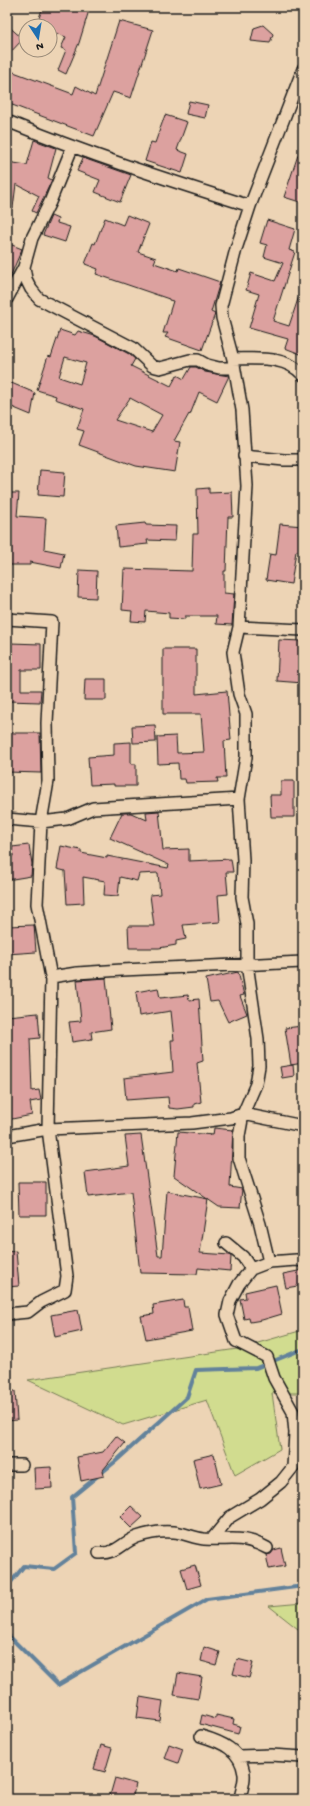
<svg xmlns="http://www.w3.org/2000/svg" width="310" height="1806" viewBox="0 0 310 1806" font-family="'Gochi Hand',sans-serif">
  <rect width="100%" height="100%" fill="#edd4b5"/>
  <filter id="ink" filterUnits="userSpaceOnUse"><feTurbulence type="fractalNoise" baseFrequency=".025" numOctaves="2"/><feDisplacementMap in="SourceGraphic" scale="8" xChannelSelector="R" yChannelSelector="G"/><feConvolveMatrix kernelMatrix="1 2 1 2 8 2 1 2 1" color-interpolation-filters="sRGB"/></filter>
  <g filter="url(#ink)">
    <!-- green -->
    <path fill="#d1dc8f" stroke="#767c56" d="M303 1330V1393H272L280 1449 235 1475 207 1400 123 1425 28 1380 237 1349Z
      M303 1603V1629H298L269 1606Z"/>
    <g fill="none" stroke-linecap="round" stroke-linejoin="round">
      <!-- stream -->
      <path stroke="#63829b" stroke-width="4" d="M7 1587 24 1566 54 1569 76 1553 72 1497 116 1461 187 1397 196 1370 256 1368 303 1349
        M7 1634 58 1685 207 1599 303 1586"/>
    </g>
    <!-- building -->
    <path fill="#dca19f" stroke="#1c1c1c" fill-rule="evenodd" d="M43 7H90L79 43 66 74 58 70 66 50 61 48 66 37 50 31V26H36Z
      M119 21 153 30 131 98 113 92 94 136 7 103V79L11 71 73 94 76 86 95 96Z
      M7 25 23 39 7 56Z
      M263 25 273 34 270 43 251 41 254 28Z
      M189 101 208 105 205 118 186 114Z
      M165 115 187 122 177 150 188 154 182 173 145 161 151 142 155 143Z
      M34 140 56 148 48 178 52 180 36 213 32 211 39 196 16 184 13 208 7 207V162L27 165Z
      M301 146H303V203L284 197Z
      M83 158 131 175 120 202 95 192 100 180 77 171Z
      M127 215 149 224 138 252 156 258 154 263 178 271 179 268 220 282 211 312 215 314 202 350 165 337 168 333H163L173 301 169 300V299L96 274 98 269 85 264 93 243 95 244 105 218 123 225Z
      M51 216 58 219 57 223 70 227 65 242 43 235Z
      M267 220 295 229 289 250 295 252 273 321 289 326 301 290H303V355L285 348 288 339 249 328 259 294 246 290 251 273 275 281 283 263 264 257 267 245 260 243Z
      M7 243 22 249 7 284Z
      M60 330 75 335 78 331 95 336 129 354 135 359 131 366 171 386 177 375 184 379 191 367H196L205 372 229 376 217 401 199 392 190 415 189 414 174 441 180 442 175 472 136 466 79 445 84 431 77 429 84 409 55 399 56 396 37 390 48 356 51 357ZM65 357 86 363 80 384 59 377ZM130 398 162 415 152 432 115 420Z
      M9 382 35 393 31 415 7 405V387Z
      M40 470 65 472 63 497 38 495Z
      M209 488V493L232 492 233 517H228L226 571H224V593L234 594 232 625 216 624 217 616H185V619L169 618V613L146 611 145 622 131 621 132 611 122 610 124 569 192 571 193 534H198L197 489Z
      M7 493H19L17 516 46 518 44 549 64 553 61 568 30 562V565H7Z
      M145 523 146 525 176 526 175 541 147 540 148 544 118 547 116 526Z
      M280 524 303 526V552L296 551 291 584 266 580 270 554 276 555Z
      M79 570 97 571 96 598 78 597Z
      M279 640 301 641 300 658H303V683L277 681Z
      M10 643 41 644V670H21V690H41L40 702 7 701Z
      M163 649H196V694L227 691 231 740 224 741 226 778H217L218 782 186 783 185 779H179L178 763 158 764 157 737 176 736 177 753 204 752 201 714H163Z
      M85 679H106V700H84Z
      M155 725 156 742 133 743 132 726Z
      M7 733H40L41 773 7 772Z
      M131 742V764H136V786H114V784L90 785 88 757 114 755V743Z
      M281 781H294V817H271L270 795H281Z
      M159 811 163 850 189 849V861L231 859 233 872H226L228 894 218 895 220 922 183 925 186 939 176 941V945L159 948H129L128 926H154L150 895 160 894 158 873 139 874 137 881 120 877 118 896 104 895 105 881 83 877 84 903 67 904 65 871 57 869 61 846 81 850V853L107 858V856L168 868 169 865 110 838 122 813H131L147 820 146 812Z
      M29 845 32 864 31 876 7 880V857L13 856 12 847Z
      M34 925 36 952 7 954V926Z
      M238 972 244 995 240 996 247 1014 228 1022 218 1001 210 1002 206 979Z
      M106 978 111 1029 91 1032 92 1039 72 1042 69 1022 81 1021 77 980Z
      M158 988 160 998 188 995 189 1000 199 999 203 1061 197 1063 201 1102 194 1104V1107L178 1109 169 1108 168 1097 126 1100 124 1078 173 1072 171 1040H174L171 1011 139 1016 136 992Z
      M38 1013 40 1038 30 1039 32 1091 39 1090 41 1100 30 1102 32 1115 7 1120V1016Z
      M303 1026V1063L291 1065 285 1028Z
      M293 1065 294 1076 282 1078 280 1067Z
      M214 1128 233 1130 230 1187 242 1189 240 1208 219 1207 174 1176 178 1132 213 1135Z
      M141 1135 158 1256H162L167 1191 208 1199 200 1253 230 1255 231 1257 230 1271 198 1268 197 1274 140 1273 131 1192 88 1197 85 1172 129 1166 125 1136Z
      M18 1182H46V1215H19Z
      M16 1251 19 1286 7 1287V1252Z
      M303 1270V1285L286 1288 283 1274Z
      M276 1285 282 1314 262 1320 250 1322 249 1318 244 1319 240 1299 246 1298 245 1292Z
      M183 1300 184 1307H188L192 1331 146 1339 141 1316 154 1314 153 1305Z
      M78 1310 82 1331 55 1337 51 1315Z
      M7 1391H15L17 1420 7 1421Z
      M116 1436 125 1443 103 1470 104 1476 81 1481 77 1457 103 1452Z
      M214 1454 221 1484 200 1489 193 1459Z
      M51 1467 52 1488 35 1489 34 1468Z
      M131 1506 143 1517 131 1528 120 1517Z
      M281 1548 285 1566 269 1569 266 1555 271 1554 274 1550Z
      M195 1565 201 1585 187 1589 181 1569Z
      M204 1647 220 1652 216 1665 201 1661Z
      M237 1659 253 1663 249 1678 233 1674Z
      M178 1673 202 1677 198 1699 174 1695Z
      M140 1697 163 1701 160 1721 137 1718Z
      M202 1715 216 1719V1715L234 1719 233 1724 240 1726 238 1734 200 1724Z
      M169 1744 183 1749 178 1763 164 1758Z
      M101 1745 112 1748 105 1772 94 1769Z
      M115 1778 136 1784 132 1799H109Z"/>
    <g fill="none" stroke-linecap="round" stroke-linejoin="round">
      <defs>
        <path id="street" d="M7 121C87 154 168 180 250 206
          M72 148 50 202 32 238 24 267 26 279 31 289 39 299 133 348 152 366 160 368 190 360H198L207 365 219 368H234
          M7 299 24 267
          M233 359C256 359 286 355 303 375
          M244 456 284 460H303
          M7 619 52 622 47 723 48 781 41 822 37 904 51 977 48 1129 67 1276 65 1290 41 1302 28 1312 7 1314
          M239 627 303 630
          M7 819 41 822 67 819 93 808 239 799
          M51 977 77 973 122 970 303 962
          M303 1126 243 1114 239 1136V1158L260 1224 269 1262 296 1260 303 1261
          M7 1136 48 1129 192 1123 231 1118 243 1114 256 1084 259 1066 258 1039 247 964V924L242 897 243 860 239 799 246 757V714L239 694 233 652 239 627 247 486 242 410 233 359 222 318 221 306 236 249 250 206 303 69
          M226 1243 243 1257 251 1269
          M7 1465H22
          M212 1539 230 1517 260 1499 281 1482 293 1467 295 1433 293 1412 274 1378 267 1357 236 1341 227 1315 230 1301 239 1284 251 1269 269 1262
          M99 1553C118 1554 121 1543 137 1537 148 1533 163 1531 174 1532 184 1533 194 1538 204 1539 231 1541 241 1534 267 1548
          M201 1736C222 1742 241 1750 244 1774 245 1782 241 1791 240 1799
          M239 1756 271 1755 303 1757"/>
      </defs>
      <!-- street casing -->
      <use href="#street" stroke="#1c1c1c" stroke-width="14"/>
      <!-- street -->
      <use href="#street" stroke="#edd4b5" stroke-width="11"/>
    </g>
  </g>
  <!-- margin -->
  <rect width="310" height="1806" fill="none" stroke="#edd4b5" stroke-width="24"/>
  <rect x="12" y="12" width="286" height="1782" fill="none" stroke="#1c1c1c" stroke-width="1.5" filter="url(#ink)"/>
  <!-- north arrow -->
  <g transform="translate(38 38) rotate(168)"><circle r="19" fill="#edd4b5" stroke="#998a78"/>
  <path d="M0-3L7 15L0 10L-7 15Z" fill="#1f6fb2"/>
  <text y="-6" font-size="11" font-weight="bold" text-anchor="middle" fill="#1c1c1c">N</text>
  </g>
</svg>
